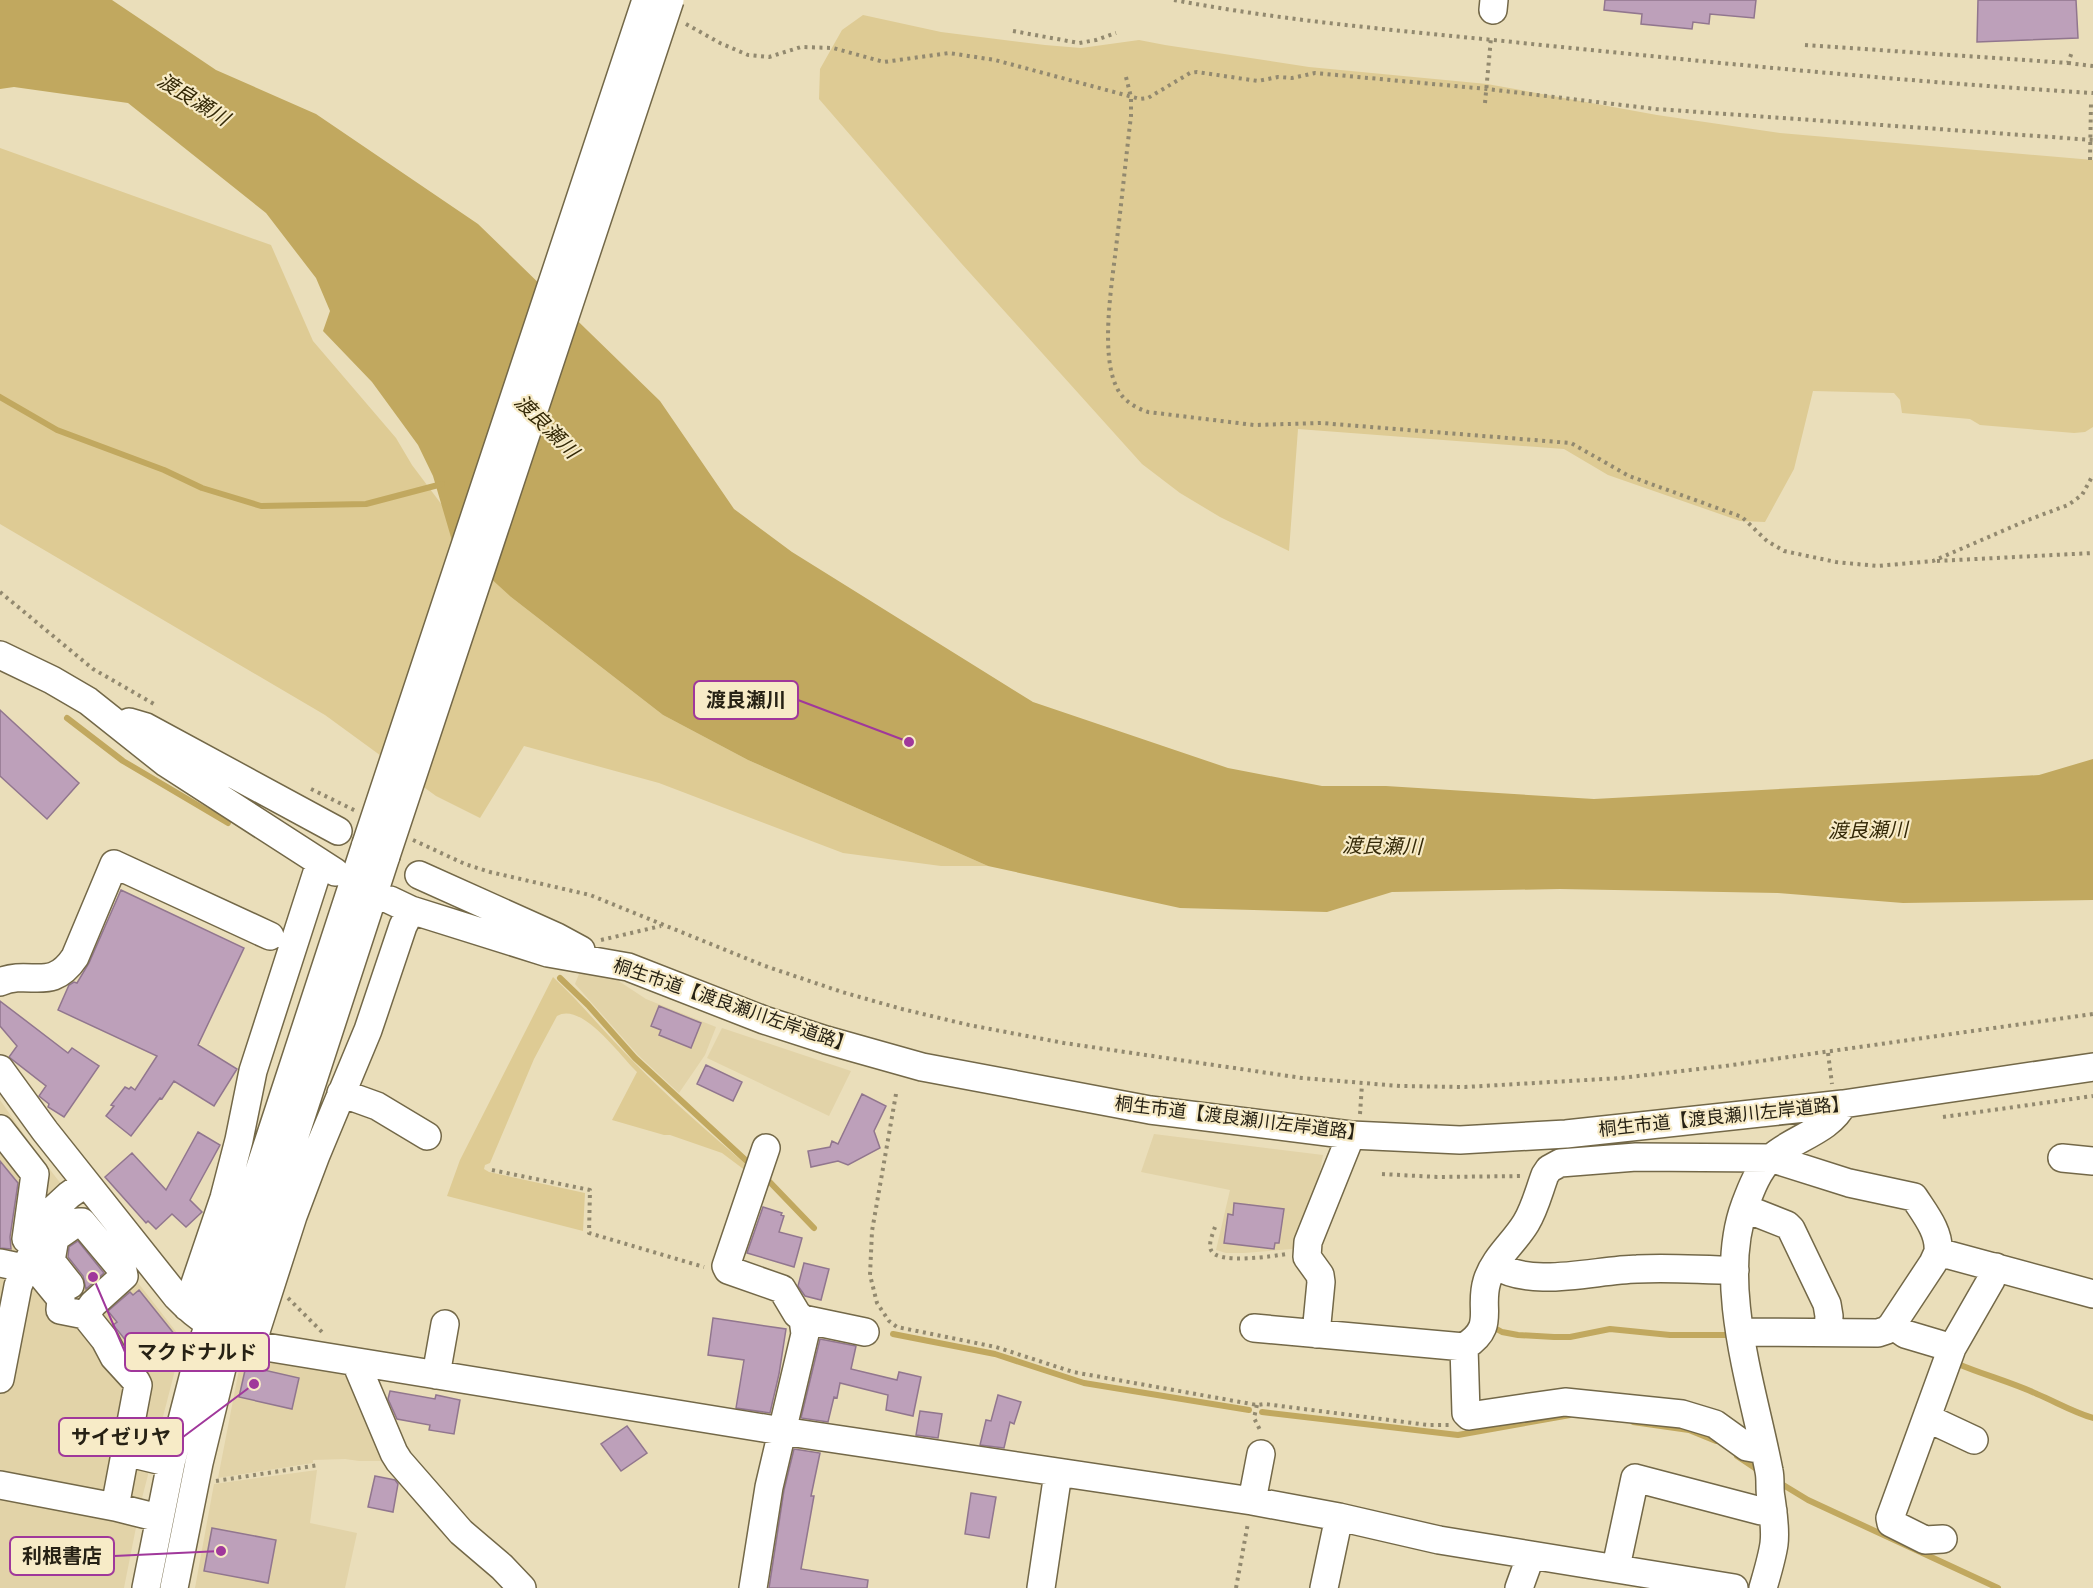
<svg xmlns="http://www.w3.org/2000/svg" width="2093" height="1588" viewBox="0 0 2093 1588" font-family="'Sofia Sans Condensed','Noto Sans JP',sans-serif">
  <rect width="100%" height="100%" fill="#eadeba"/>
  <!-- built -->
  <path fill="#e2d3a8" d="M581 969 611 976 646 999 716 1027 705 1055 679 1093 638 1055 575 984Z
    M722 1028 851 1071 829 1116 707 1058Z
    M0 1100 37 1153 181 1338 182 1343 141 1502 124 1588H0Z
    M1154 1134 1323 1155 1317 1187 1296 1247 1292 1249 1244 1253H1226L1216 1250 1230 1190 1141 1172Z
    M242 1354 352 1372 386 1461H359L345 1459 313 1460V1463L218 1478Z
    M317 1470 310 1523 357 1533 345 1588H195L214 1484Z"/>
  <!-- green -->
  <path fill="#decb94" d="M863 15 941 32 1045 45 1081 48 1139 40 1165 45 1309 67 1487 84 1657 115 1780 133 2093 160V427L2085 432 2074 433 1980 425 1970 419 1902 413 1900 400 1894 393 1813 391 1794 469 1765 522 1740 521 1608 475 1564 449 1298 429 1289 551 1220 517 1180 493 1142 464 961 263 819 99 820 69 842 30Z
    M0 148 271 245 313 341 396 438 412 465 511 597 663 715 748 760 988 866H941L843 853 659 783 524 746 480 818 436 796 325 715 0 524Z
    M553 977C581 1003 605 1033 632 1060 669 1099 711 1134 751 1169L750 1174 722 1153 670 1135H664L612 1120 637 1072C621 1057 582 1001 557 1016L534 1059 490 1163 485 1165 484 1169 489 1172 585 1193 583 1231 447 1196 460 1160Z"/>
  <!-- water -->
  <path fill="#c1a85f" d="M0 0H112L216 70 316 114 478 224 660 401 734 509 792 552 1033 702 1228 768 1322 786H1386L1594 799 2039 775 2093 759V900L1903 903 1778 893 1560 889 1392 892 1327 912 1180 908 988 866 748 760 663 715 511 597 453 544 433 476 418 445 372 382 323 331 330 311 316 278 266 213 128 103 14 87 0 89Z"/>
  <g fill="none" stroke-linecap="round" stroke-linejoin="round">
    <!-- stream -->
    <path stroke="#c1a85f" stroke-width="6" d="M0 397 57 430 164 470 202 488 261 506 366 504 442 484
      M67 718 123 761 228 823
      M560 978 588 1005 635 1058 752 1166
      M764 1176 814 1228
      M1493 1327 1502 1332 1518 1335 1554 1337H1570L1610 1329 1670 1335H1725
      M893 1334 995 1354 1084 1383 1249 1410
      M1958 1364C1984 1375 2011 1382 2037 1394 2056 1402 2073 1412 2093 1418
      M1262 1412 1458 1435 1570 1415
      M1633 1422 1689 1430 1716 1441
      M1737 1456 1758 1470
      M1780 1483 1808 1500 1998 1588"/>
  </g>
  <!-- building -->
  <path fill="#bda0ba" stroke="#91768e" stroke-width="1.5" d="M1605 0H1756L1754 18 1710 14 1709 24 1693 22 1692 29 1641 24 1642 14 1604 10Z
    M1978 0H2076L2078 38 1977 42Z
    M0 710 79 783 47 819 0 776Z
    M121 890 244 948 198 1045 237 1069 214 1106 174 1081 162 1099 160 1098 131 1136 106 1116 114 1106 111 1105 125 1087 129 1089 131 1087 135 1090 157 1056 58 1010 69 985 74 982 77 983 89 963Z
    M0 1001 68 1053 72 1048 99 1066 64 1117 48 1107 49 1104 39 1096 46 1086 9 1057 17 1046 0 1026Z
    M659 1006 701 1023 691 1048 659 1035 661 1030 651 1026Z
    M706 1065 742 1082 733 1101 697 1084Z
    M862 1094 886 1106 874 1131 880 1148 848 1165 838 1161 811 1167 808 1151 830 1147 832 1141 838 1144Z
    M198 1132 220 1145 190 1200 202 1212 186 1227 172 1214 156 1229 148 1221 146 1223 105 1177 132 1153 166 1190Z
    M0 1161 18 1183 10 1237 11 1249 0 1248Z
    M1234 1203 1284 1209 1279 1243H1275L1274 1249 1224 1243 1228 1214 1233 1215Z
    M763 1207 782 1213 781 1215 784 1216 779 1232 802 1238 794 1267 747 1253Z
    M78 1241 104 1273 86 1289 83 1276 68 1257 69 1247Z
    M804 1263 829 1269 821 1300 805 1296 798 1286Z
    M139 1290 175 1335 146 1359 137 1349 134 1351 119 1332 113 1325 117 1322 108 1311 130 1292 133 1295Z
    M713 1318 786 1329 779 1374 770 1413 736 1408 744 1360 708 1355Z
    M820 1339 856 1346 851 1369 897 1380 899 1372 921 1377 913 1416 886 1410 888 1395 840 1383 837 1398 834 1397 828 1422 801 1418Z
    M246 1366 299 1378 292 1409 239 1397Z
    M390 1391 435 1399 436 1395 460 1400 454 1434 429 1430 430 1425 397 1419 388 1399Z
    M998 1395 1021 1402 1014 1424 1010 1422 1004 1448 980 1445 986 1420 991 1421Z
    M920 1411 942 1414 938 1438 916 1435Z
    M627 1426 647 1453 621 1471 601 1444Z
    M794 1449 820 1453 811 1496H814L801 1569 868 1580 867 1588H769L784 1490Z
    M375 1476 395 1480 398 1484 393 1512 368 1507Z
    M971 1493 996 1497 989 1538 965 1534Z
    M212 1528 276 1540 268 1583 204 1571Z"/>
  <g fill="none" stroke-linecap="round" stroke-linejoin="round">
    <defs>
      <path id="minor" d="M1493 10 1494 0
        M0 655 52 680 88 701 166 763 335 872
        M129 722 146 727 338 831
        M419 875 557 937 581 950
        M390 900 411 910 548 953 628 967 764 1020 826 1040 922 1067 1150 1110 1351 1135 1460 1140 1566 1134 1843 1104 2093 1067
        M0 982C31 969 51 993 75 957L114 864 270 936
        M0 1069 45 1131 177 1297C198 1319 224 1335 253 1345L782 1431 1252 1501 1339 1517 1439 1540 1734 1588
        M341 1093 377 1106 427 1136
        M0 1129 35 1174 26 1239
        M2062 1158 2093 1161
        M1744 1208 1787 1225 1791 1229 1827 1304 1829 1316 1828 1331
        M0 1263 38 1271 61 1299 60 1310 85 1315 105 1340 114 1357 136 1381 138 1385 115 1507
        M1495 1265C1533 1289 1594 1270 1637 1269 1669 1267 1702 1270 1735 1270
        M70 1285 51 1261 55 1238 78 1222H82L123 1271 124 1276 93 1304 85 1315
        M187 1307 224 1198 239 1140 253 1071 320 863
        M803 1319 865 1332
        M1892 1325 1905 1334 1952 1348
        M1254 1328 1464 1347C1497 1326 1478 1310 1487 1281 1494 1258 1514 1243 1526 1223 1535 1208 1539 1191 1545 1175L1549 1169 1560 1163 1636 1157 1770 1158 1849 1183 1914 1197C1925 1214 1940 1232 1938 1252
        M1740 1332 1878 1333 1887 1330 1892 1325 1933 1263 1938 1252 2093 1294
        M1316 1334 1321 1282 1320 1275 1307 1257 1308 1242 1351 1135
        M253 1345 257 1328 293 1216 316 1155 368 1030 403 926 411 910
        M1464 1347 1466 1413 1469 1416 1565 1402 1682 1414 1715 1424 1747 1447 1764 1450
        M356 1363 394 1453 399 1461 461 1532 502 1567 522 1588
        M436 1375 445 1324
        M0 1379 18 1286 35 1246 43 1219 69 1195 86 1183
        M1927 1418 1974 1440
        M125 1452 171 1463
        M0 1485 115 1507 159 1518
        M1252 1501 1261 1454
        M1943 1539 1925 1540 1891 1523 1890 1518 1952 1348 1991 1280 1996 1267
        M1616 1567 1635 1478 1761 1511H1773
        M146 1588 171 1463 199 1354 366 844
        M174 1588 199 1463 230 1335 386 856
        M753 1588 769 1487 805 1334 803 1319 797 1314 782 1289 728 1270 726 1266 766 1148
        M1041 1588 1058 1473
        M1324 1588 1339 1517
        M1519 1588 1531 1555
        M1763 1588C1767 1574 1772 1558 1774 1544 1776 1528 1773 1513 1771 1498 1769 1489 1771 1480 1769 1471 1754 1392 1716 1283 1745 1205 1751 1189 1758 1170 1771 1158 1793 1138 1830 1131 1843 1104"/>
    </defs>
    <!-- minor casing -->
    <use href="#minor" stroke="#736848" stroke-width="30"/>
    <!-- path -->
    <path stroke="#92896f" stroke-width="4" stroke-dasharray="3 4.5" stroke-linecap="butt" d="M1174 0C1295 23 1419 32 1542 45 1726 64 1909 82 2093 93
      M686 24 720 43 748 55 769 57 801 47 833 48 884 62 949 53 995 60 1140 99 1148 98 1190 73 1197 72 1258 81 1278 77 1292 78 1315 73 1487 89 1656 109 2093 140
      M1013 31 1079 43 1096 40 1116 33
      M1805 45 2068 63 2072 52
      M2068 63 2093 66
      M1126 77 1131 97V116C1126 157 1122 198 1117 239 1113 278 1099 353 1117 388 1123 401 1136 408 1148 412L1254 425 1321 423 1571 443 1629 476 1742 517 1767 541 1784 551 1836 562 1877 566 1933 561 2028 520 2068 505 2082 495 2093 475
      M1485 103 1491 38
      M2090 160 2091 103
      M1937 561 2093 553
      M0 592 93 669 154 704
      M311 789 356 811
      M413 840 465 864 490 872 590 895 765 966 842 992 902 1009 969 1025 1064 1043 1302 1078 1400 1086 1465 1087 1621 1078 1725 1066 2093 1014
      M601 940 661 926
      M1828 1053 1832 1084
      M896 1094 872 1231 870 1275 877 1303 889 1321 897 1327 996 1347 1073 1372 1257 1405 1265 1404 1428 1425H1449
      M1360 1114 1362 1084
      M1943 1117 2093 1096
      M492 1170 590 1190 589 1233 704 1267
      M1382 1174 1437 1177 1524 1176
      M1215 1227C1213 1233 1208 1244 1211 1250 1217 1265 1273 1256 1287 1254
      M288 1298 323 1333
      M171 1364 174 1350 177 1351
      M1257 1405 1254 1418 1261 1432
      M216 1481 319 1465
      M1236 1588 1248 1523"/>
    <!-- minor -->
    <use href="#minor" stroke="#fff" stroke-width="27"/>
    <defs>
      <path id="minor-bridge" d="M366 844 646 0
        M386 856 670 0"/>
    </defs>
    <!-- minor-bridge casing -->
    <use href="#minor-bridge" stroke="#736848" stroke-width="30" stroke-linecap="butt"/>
    <!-- minor-bridge -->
    <use href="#minor-bridge" stroke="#fff" stroke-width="27"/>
  </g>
  <g text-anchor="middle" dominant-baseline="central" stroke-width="4.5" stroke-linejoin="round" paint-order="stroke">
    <!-- street labels -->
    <g font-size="18" fill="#262114" stroke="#f7ebc7">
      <text transform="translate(733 1006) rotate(19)">桐生市道【渡良瀬川左岸道路】</text>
      <text transform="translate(1724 1117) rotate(-6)">桐生市道【渡良瀬川左岸道路】</text>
      <text transform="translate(1240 1119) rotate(7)">桐生市道【渡良瀬川左岸道路】</text>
    </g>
    <!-- water labels -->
    <g font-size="20" font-style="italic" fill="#342907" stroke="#f7ebc7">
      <text transform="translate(193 100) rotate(32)">渡良瀬川</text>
      <text transform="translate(546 427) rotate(45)">渡良瀬川</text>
      <text transform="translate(1868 831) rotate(-1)">渡良瀬川</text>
      <text transform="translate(1382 847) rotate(1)">渡良瀬川</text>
    </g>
  </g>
  <!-- callouts -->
  <path fill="none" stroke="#a0389b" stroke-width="2" d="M909 742L798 700M93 1277L125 1352M254 1384L183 1437M221 1551L114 1556"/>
  <g fill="#a0389b" stroke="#f7ebc7" stroke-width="2">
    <circle cx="909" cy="742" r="6"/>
    <circle cx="93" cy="1277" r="6"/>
    <circle cx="254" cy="1384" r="6"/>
    <circle cx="221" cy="1551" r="6"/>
  </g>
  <g fill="#f7ebc7" stroke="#a0389b" stroke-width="2">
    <rect x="694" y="681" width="104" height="38" rx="6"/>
    <rect x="125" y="1333" width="144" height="38" rx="6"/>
    <rect x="59" y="1418" width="124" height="38" rx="6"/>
    <rect x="10" y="1537" width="104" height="38" rx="6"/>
  </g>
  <g font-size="20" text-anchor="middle" font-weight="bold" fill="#262114">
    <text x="746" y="707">渡良瀬川</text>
    <text x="197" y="1359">マクドナルド</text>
    <text x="121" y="1444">サイゼリヤ</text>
    <text x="62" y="1563">利根書店</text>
  </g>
</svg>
